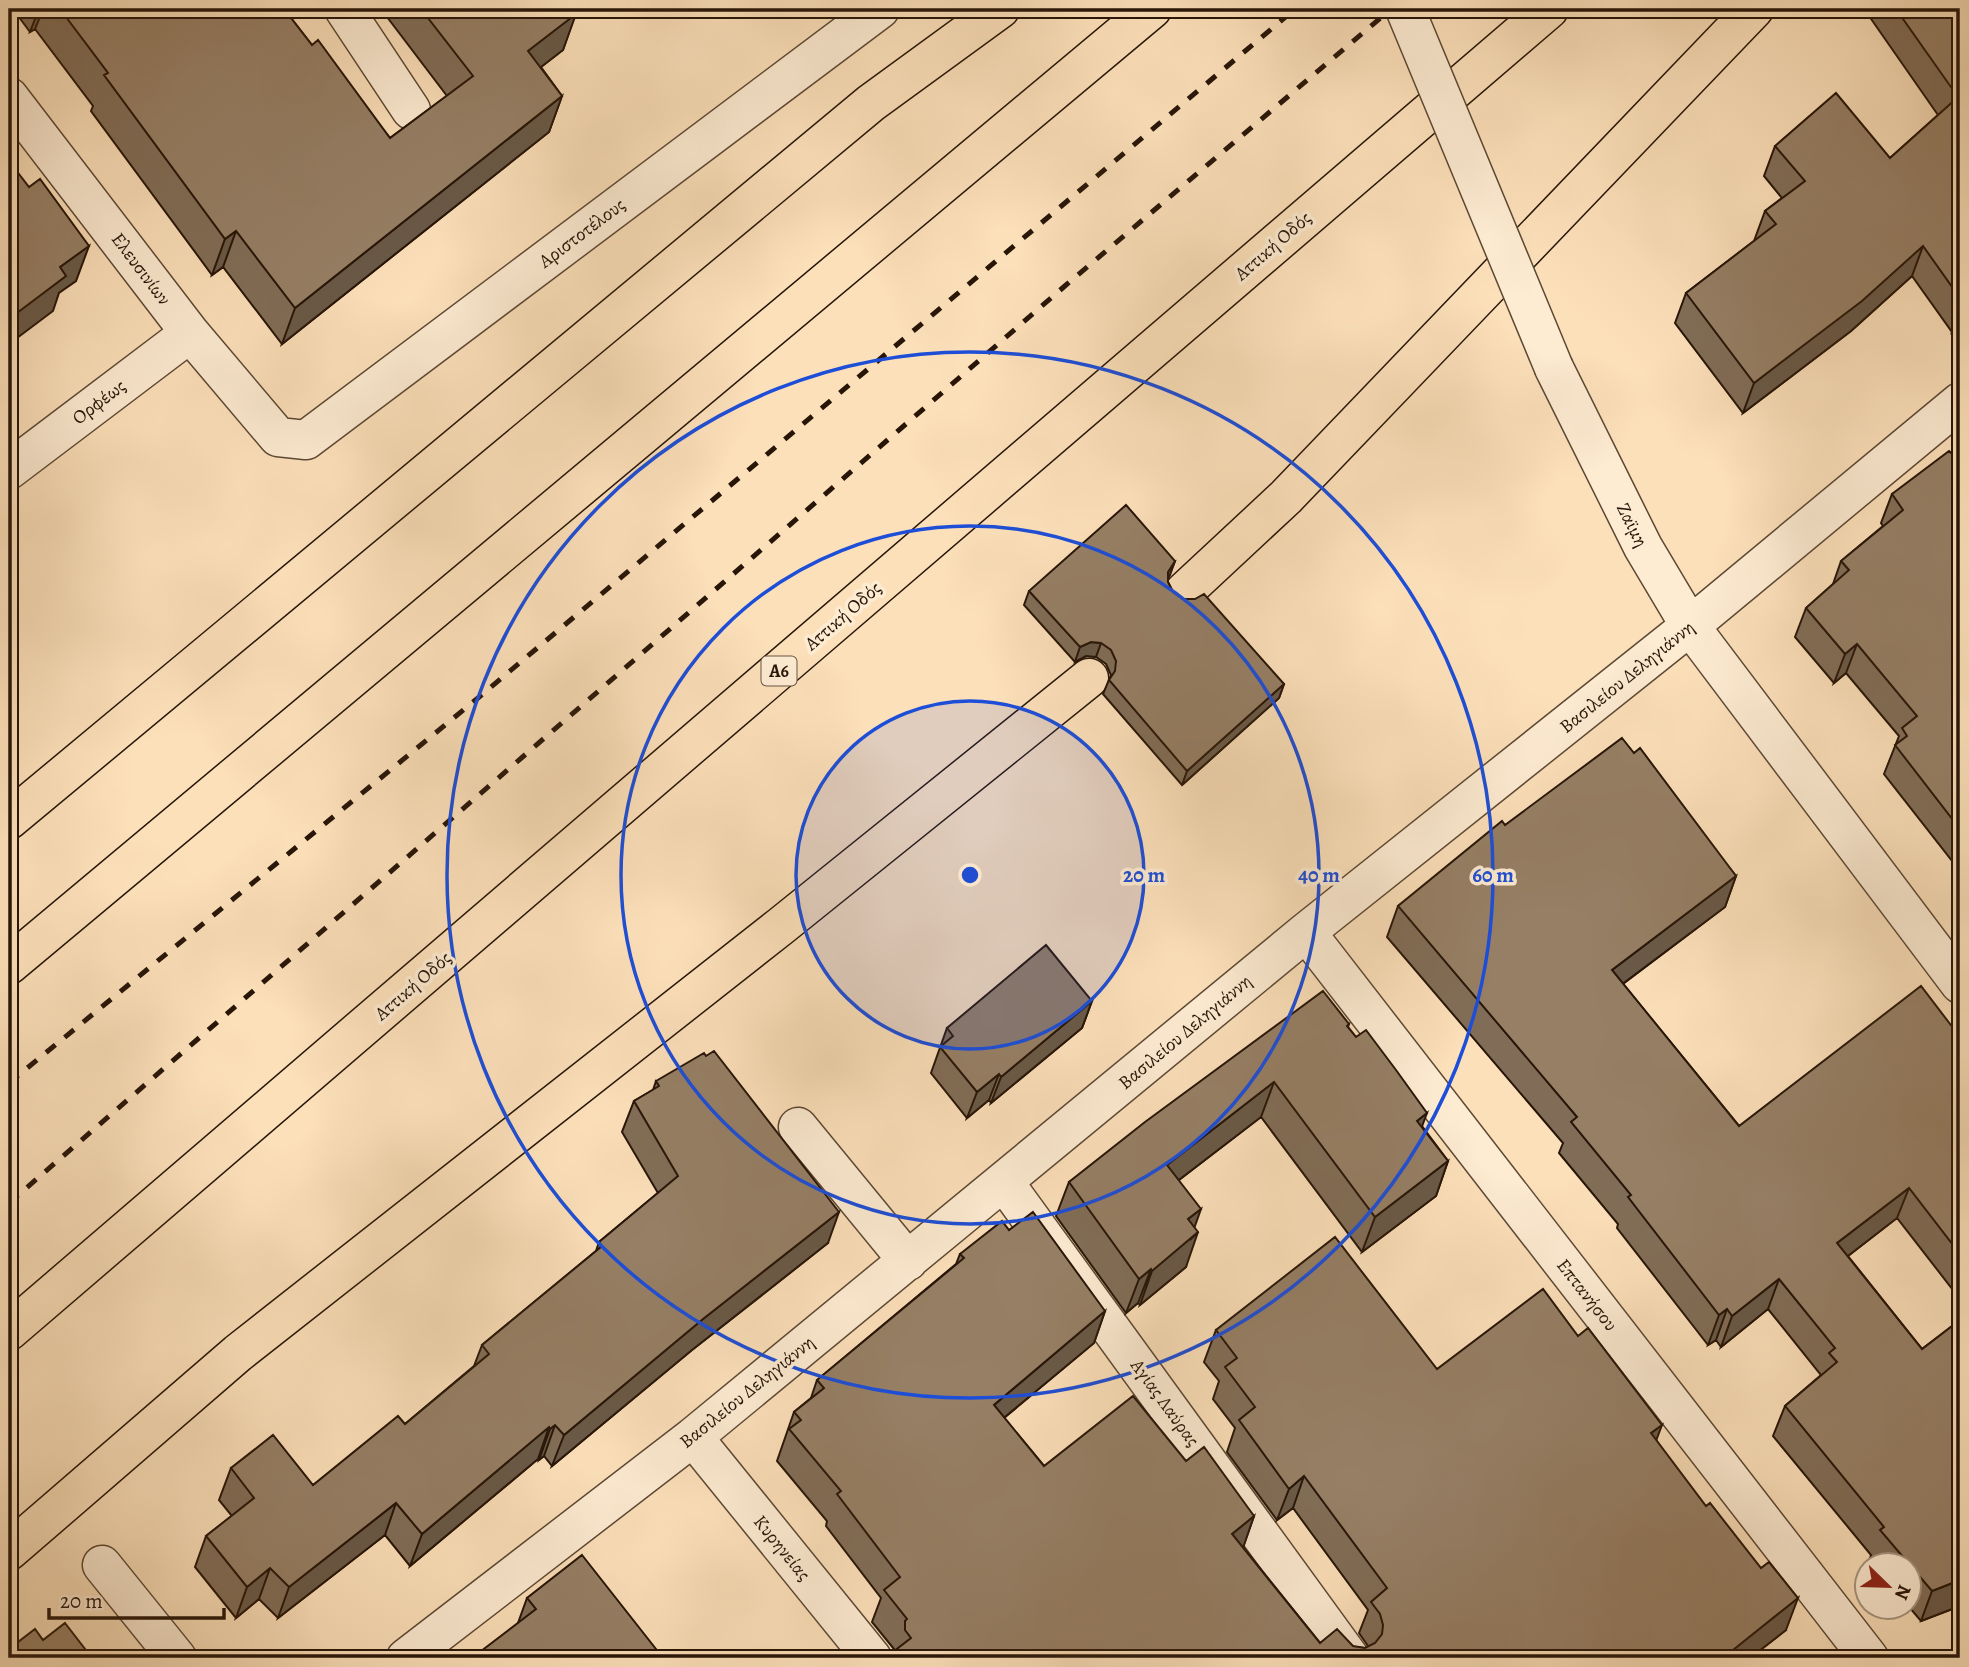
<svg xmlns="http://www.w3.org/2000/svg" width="1969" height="1667" viewBox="0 0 1969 1667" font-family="Alegreya,serif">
  <rect width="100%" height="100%" fill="#fce0ba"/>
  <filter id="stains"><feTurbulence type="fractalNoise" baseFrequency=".00286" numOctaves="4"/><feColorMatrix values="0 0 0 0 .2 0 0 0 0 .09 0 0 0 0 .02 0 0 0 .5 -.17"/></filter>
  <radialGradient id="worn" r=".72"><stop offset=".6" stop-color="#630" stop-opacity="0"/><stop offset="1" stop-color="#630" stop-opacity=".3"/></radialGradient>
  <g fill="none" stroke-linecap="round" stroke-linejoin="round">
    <defs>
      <path id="minor" d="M344 9 411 110
        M9 97 190 333 278 437 306 440 880 9
        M1554 368 1643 547 1690 626 1960 984
        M9 470 190 333
        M1306 932 1869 1658
        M798 1127 908 1261
        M1004 1182 1350 1658
        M693 1437 872 1658
        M102 1565 177 1658
        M406 1658 693 1437 1306 932 1690 626 1960 402"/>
      <path id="highway" d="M1184 592 1286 497 1754 9
        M9 820 871 103 1000 9
        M9 965 1152 9
        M9 1331 1549 9
        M9 1551 238 1353 781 926 1089 678"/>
    </defs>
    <!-- minor casing -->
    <use href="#minor" stroke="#5c4834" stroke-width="41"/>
    <!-- highway casing -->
    <use href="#highway" stroke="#271508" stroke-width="41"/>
    <!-- minor -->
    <use href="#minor" stroke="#fdebd2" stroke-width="38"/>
    <!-- highway -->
    <use href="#highway" stroke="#fce0ba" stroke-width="38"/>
    <!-- rail -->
    <path stroke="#271508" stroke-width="5" stroke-dasharray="12 12" stroke-linecap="butt" d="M9 1083 478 698 1295 9
      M9 1203 1066 285 1391 9"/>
    <defs>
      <path id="minor-bridge" d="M1405 9 1554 368"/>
    </defs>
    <!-- minor-bridge casing -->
    <use href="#minor-bridge" stroke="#5c4834" stroke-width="41" stroke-linecap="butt"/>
    <!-- minor-bridge -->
    <use href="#minor-bridge" stroke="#fdebd2" stroke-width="38"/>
  </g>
  <!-- wall -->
  <path fill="#816d57" stroke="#271508" stroke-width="2" d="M13 9H284L312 45 390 138 447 96 381 9H577L563 50 541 67 562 96 549 132 282 344 223 267 212 275 91 111 93 106 35 29 30 32Z
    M1872 9H1960V326L1952 332 1912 276 1851 331 1743 413 1675 323 1686 293 1754 241 1765 211 1782 198 1764 176 1775 146 1890 158 1938 115 1869 16Z
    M1960 461V871L1884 774 1899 736 1846 673 1834 683 1795 637 1806 608 1833 584 1841 561 1883 526 1881 523 1892 494Z
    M1175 561 1168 578V582L1173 592 1284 684 1279 698 1182 785 1103 694 1111 675 1106 664 1096 657 1086 656 1075 662 1024 605 1029 591Z
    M1634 753 1736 876 1725 907 1623 984 1739 1126 1960 1037V1299L1897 1218 1848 1256 1922 1349 1960 1320V1606L1921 1621 1909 1607V1565H1873L1869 1561 1871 1555 1773 1436 1785 1406 1821 1375 1768 1309 1721 1347 1716 1340 1708 1345 1617 1228 1618 1224 1559 1153 1563 1143 1387 937 1398 906 1505 825Z
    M1092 1001 1082 1028 991 1103 989 1100 967 1118 931 1073 947 1028Z
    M1349 1024 1348 1027 1448 1161 1436 1196 1362 1252 1261 1117 1179 1180 1194 1227 1186 1267 1140 1305 1138 1303 1126 1313 1056 1216 1069 1182Z
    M656 1081 828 1243 692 1350 552 1466 544 1456 539 1460 538 1459 410 1566 385 1535 278 1618 259 1599 236 1618 195 1567 206 1536 232 1516 219 1500 231 1468 313 1485 405 1424 474 1366 482 1345 596 1251 599 1242 658 1193 622 1132 634 1101 653 1090Z
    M1009 1230 1105 1311 1094 1343 1004 1418 1044 1466 1186 1461 1254 1516 1243 1547 1320 1643 1365 1648 1368 1646 1359 1633 1368 1610 1293 1508 1277 1520 1227 1452 1235 1428 1213 1399 1219 1381 1204 1362 1216 1330 1437 1369 1656 1440 1786 1630 1750 1658H885L894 1649 872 1622 881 1598 826 1526 827 1521 777 1461 794 1412 811 1398 817 1380 956 1264 960 1254Z
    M527 1598 663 1658 518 1623Z"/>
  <!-- shaded-wall -->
  <path fill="#695947" stroke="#271508" stroke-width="2" d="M39 9H43L35 29 30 32Z
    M572 9H577L574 16 576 14 563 50 515 87 528 51Z
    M562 96 549 132 282 344 295 308Z
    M236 231 223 267 212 275 225 239Z
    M89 246 76 281 59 293 53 311 9 344V319L60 267Z
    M1923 246 1912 276 1851 331 1743 413 1754 383Z
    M1960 309V326L1952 332Z
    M1175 561 1170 575 1163 586 1168 572Z
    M1091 642 1101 643 1096 657 1086 656 1075 662 1080 647Z
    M1857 644 1846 673 1834 683 1845 654Z
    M1284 684 1279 698 1182 785 1187 771Z
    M1736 876 1725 907 1601 1000 1612 970Z
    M1092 1001 1082 1028 991 1103 1001 1077Z
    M999 1074 989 1100 967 1118 977 1092Z
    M1274 1082 1261 1117 1154 1199 1167 1165Z
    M1427 1113 1414 1148 1417 1121Z
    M1448 1161 1436 1196 1362 1252 1375 1217Z
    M1909 1188 1897 1218 1826 1273 1837 1243Z
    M1201 1209 1190 1240 1198 1232 1186 1267 1140 1305 1152 1271 1188 1219Z
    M839 1212 828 1243 692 1350 552 1466 564 1435 703 1319Z
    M1151 1269 1138 1303 1126 1313 1139 1279Z
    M1779 1279 1768 1309 1721 1347 1732 1316Z
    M1727 1309 1716 1340 1708 1345 1719 1315Z
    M1105 1311 1094 1343 982 1436 994 1405Z
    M555 1425 544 1456 539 1460 550 1429Z
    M1662 1425 1650 1457 1651 1433Z
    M549 1427 538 1459 410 1566 422 1534Z
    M1304 1476 1293 1508 1277 1520 1289 1489Z
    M396 1503 385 1535 278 1618 289 1587Z
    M1254 1516 1243 1548 1232 1534Z
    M270 1568 259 1599 236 1618 247 1587Z
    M1960 1580V1606L1921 1621 1932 1591Z
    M1798 1598 1786 1630 1750 1658H1720Z"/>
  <!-- building -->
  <path fill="#967f65" stroke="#271508" stroke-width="2" d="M60 9H284L312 45 318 40 390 138 473 76 421 9H573L576 14 528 51 562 96 295 308 236 231 225 239 104 75 108 73Z
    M1896 9H1960V298L1923 246 1862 301 1754 383 1686 293 1776 224 1765 211 1805 181 1775 146 1836 93 1890 158 1958 97Z
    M9 161 29 187 40 179 89 246 60 267 66 276 9 319Z
    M1949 451 1960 461V829L1895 745 1907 736 1902 728 1917 716 1857 644 1845 654 1806 608 1849 570 1841 561 1903 510 1892 494Z
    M1126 505 1175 561 1168 572V582L1173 592 1183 599H1195L1204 594 1284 684 1187 771 1109 680 1115 671 1116 661 1111 650 1101 643 1091 642 1080 647 1029 591Z
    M1622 738 1634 753 1640 748 1736 876 1612 970 1739 1126 1921 986 1960 1037V1254L1909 1188 1837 1243 1922 1349 1960 1320V1580L1932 1591 1880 1530 1884 1527 1785 1406 1837 1362 1829 1353 1835 1348 1779 1279 1732 1316 1727 1309 1719 1315 1628 1197 1631 1195 1571 1122 1577 1117 1398 906 1502 821 1505 825Z
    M1046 945 1092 1001 1001 1077 999 1074 977 1092 940 1047 953 1036 947 1028Z
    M1323 991 1349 1024 1347 1026 1356 1037 1366 1030 1396 1070 1427 1113 1417 1121 1448 1161 1375 1217 1274 1082 1167 1165 1201 1209 1188 1219 1198 1232 1152 1271 1151 1269 1139 1279 1069 1182 1145 1122Z
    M714 1051 839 1212 703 1319 564 1435 555 1425 550 1429 549 1427 422 1534 396 1503 289 1587 270 1568 247 1587 206 1536 254 1498 231 1468 273 1435 313 1485 398 1416 405 1424 489 1354 482 1345 602 1246 599 1242 678 1176 634 1101 659 1086 656 1081 704 1053 706 1056Z
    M1033 1212 1105 1311 994 1405 1044 1466 1133 1396 1186 1461 1204 1447 1254 1516 1232 1534 1320 1643 1337 1629 1353 1646 1365 1648 1375 1643 1382 1634 1383 1625 1380 1614 1371 1602 1387 1588 1304 1476 1289 1489 1239 1420 1255 1407 1225 1367 1237 1358 1216 1330 1335 1237 1437 1369 1543 1289 1578 1336 1588 1328 1662 1425 1651 1433 1706 1506 1710 1503 1761 1568 1769 1562 1798 1598 1723 1658H1431L1428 1655V1658H885L911 1638 905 1630V1621L907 1619 884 1590 900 1577 837 1494 841 1491 789 1429 801 1420 794 1412 824 1388 817 1380 964 1258 960 1254 1002 1221 1009 1230Z
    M582 1555 663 1658H472L536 1609 527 1598Z
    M65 1623 92 1658H9V1649L35 1629 43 1640Z"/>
  <!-- distance rings -->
  <circle cx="970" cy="875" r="174" fill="#1d4ed8" fill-opacity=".12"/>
  <g fill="none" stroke="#1d4ed8" stroke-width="3.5">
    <circle cx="970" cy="875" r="174"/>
    <circle cx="970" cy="875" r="349"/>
    <circle cx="970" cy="875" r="523"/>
  </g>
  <g text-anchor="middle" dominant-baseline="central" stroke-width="7" stroke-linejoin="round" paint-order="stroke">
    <!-- shield labels -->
    <rect fill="#fdebd2" stroke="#675545" stroke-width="2" x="761.5" y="656.5" width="35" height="29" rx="5"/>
    <g font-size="18" font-weight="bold" fill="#271508">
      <text x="779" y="671">Α6</text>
    </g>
    <!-- street labels -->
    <g font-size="19" fill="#271508" stroke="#fdebd2">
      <text transform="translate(582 233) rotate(-37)">Αριστοτέλους</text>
      <text transform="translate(1273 246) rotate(-41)">Αττική Οδός</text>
      <text transform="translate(141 269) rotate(53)">Ελευσινίων</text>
      <text transform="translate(99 402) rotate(-37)">Ορφέως</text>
      <text transform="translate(1632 525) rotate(63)">Ζαϊμη</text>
      <text transform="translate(843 616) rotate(-41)">Αττική Οδός</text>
      <text transform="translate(1627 677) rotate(-39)">Βασιλείου Δεληγιάννη</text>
      <text transform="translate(413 986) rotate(-41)">Αττική Οδός</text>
      <text transform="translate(1185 1032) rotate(-40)">Βασιλείου Δεληγιάννη</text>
      <text transform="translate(1587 1295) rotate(52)">Επτανήσου</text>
      <text transform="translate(747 1392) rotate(-39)">Βασιλείου Δεληγιάννη</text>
      <text transform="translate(1165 1403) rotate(54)">Αγίας Λαύρας</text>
      <text transform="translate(782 1548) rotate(51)">Κυρηνείας</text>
    </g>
  </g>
  <circle cx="970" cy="875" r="10" fill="#1d4ed8" stroke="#fdebd2" stroke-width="3.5"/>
  <g font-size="21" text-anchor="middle" font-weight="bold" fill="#1d4ed8" stroke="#fdebd2" stroke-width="7" stroke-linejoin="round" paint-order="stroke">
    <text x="1144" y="882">20 m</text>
    <text x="1319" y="882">40 m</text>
    <text x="1493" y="882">60 m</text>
  </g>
  <!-- margin -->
  <rect width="1969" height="1667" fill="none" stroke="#fce0ba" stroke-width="35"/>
  <rect x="10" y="10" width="1948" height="1646" fill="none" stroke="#271508" stroke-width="3.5"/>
  <rect x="18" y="18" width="1934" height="1632" fill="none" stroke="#271508" stroke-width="2"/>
  <!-- north arrow -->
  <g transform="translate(1888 1586) rotate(113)"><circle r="33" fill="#fdebd2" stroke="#a79581" stroke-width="2"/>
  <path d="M0-5L12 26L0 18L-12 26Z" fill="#8f2418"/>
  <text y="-10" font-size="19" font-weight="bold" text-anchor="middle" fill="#271508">N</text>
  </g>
  <!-- scale -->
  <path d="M49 1608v10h175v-10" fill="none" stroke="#271508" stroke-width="3.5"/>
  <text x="60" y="1608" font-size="21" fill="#271508" stroke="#fdebd2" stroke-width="5" paint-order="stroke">20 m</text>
  <rect width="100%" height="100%" filter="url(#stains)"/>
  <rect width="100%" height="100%" fill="url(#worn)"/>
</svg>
